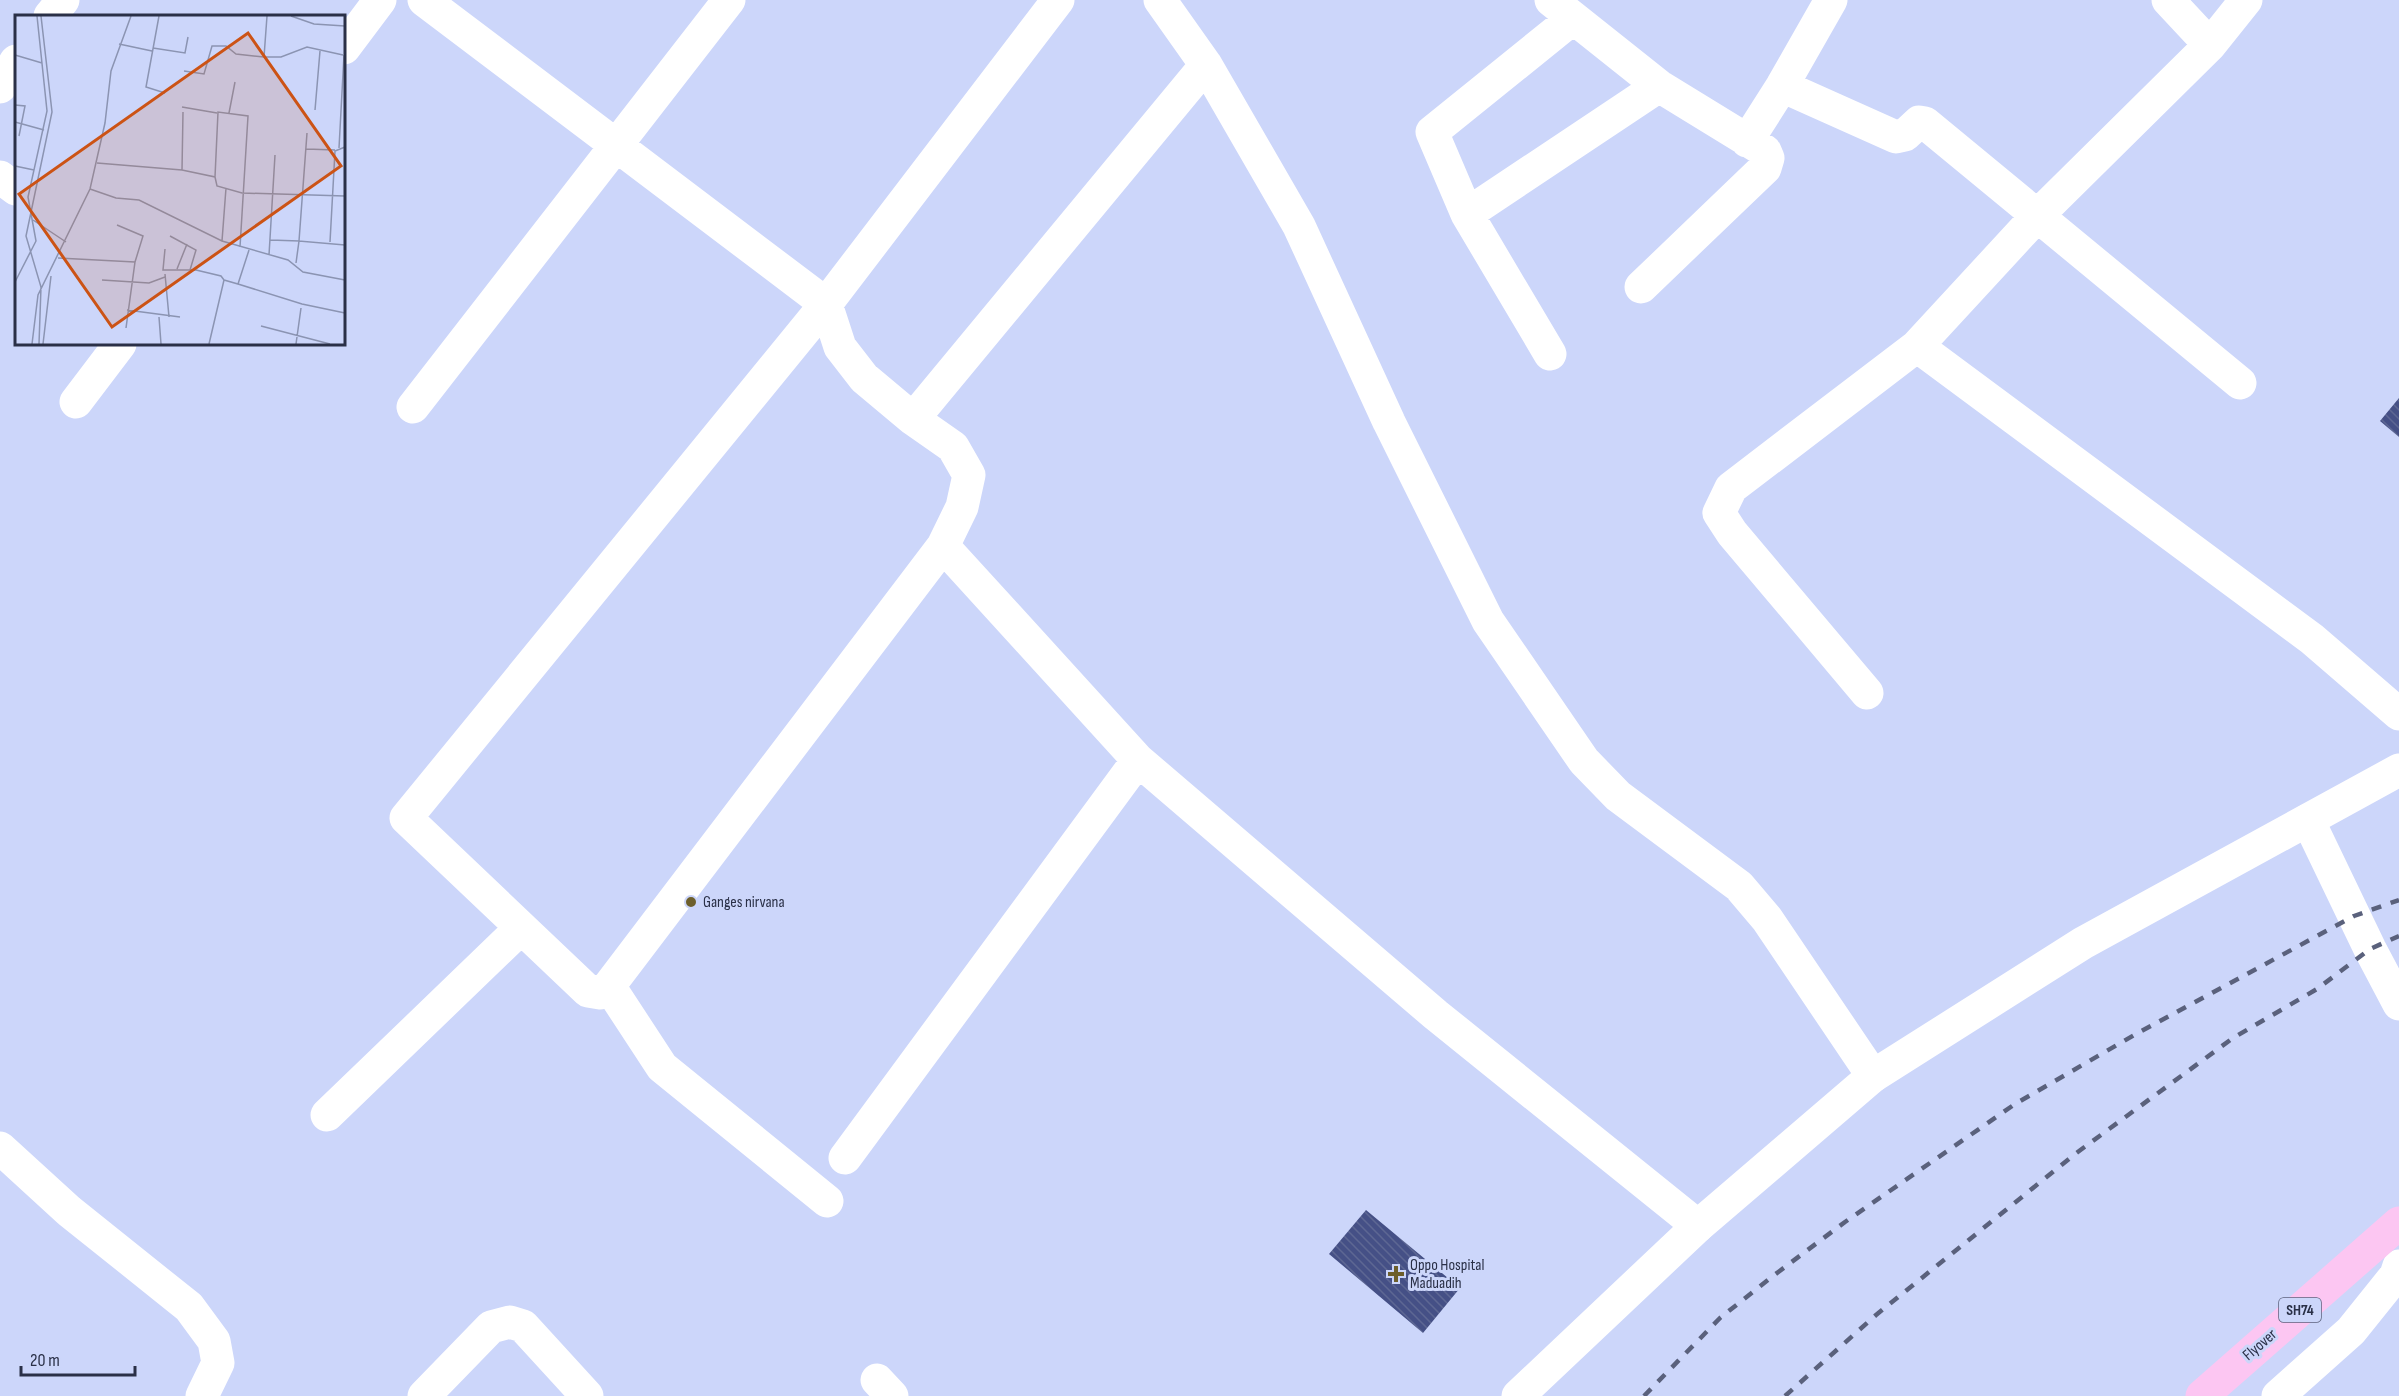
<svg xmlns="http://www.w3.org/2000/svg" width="2399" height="1396" viewBox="0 0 2399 1396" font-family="'Sofia Sans Condensed',sans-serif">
  <defs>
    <pattern id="building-back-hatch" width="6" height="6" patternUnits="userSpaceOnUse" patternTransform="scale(1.5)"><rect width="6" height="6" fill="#455086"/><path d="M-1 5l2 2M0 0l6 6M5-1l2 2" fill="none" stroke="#5d6793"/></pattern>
  </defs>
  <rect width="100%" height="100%" fill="#ccd6fa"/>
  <!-- building -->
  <path fill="url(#building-back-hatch)" d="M2399 398V437L2380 421Z
    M1366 1210 1460 1288 1423 1333 1329 1254Z"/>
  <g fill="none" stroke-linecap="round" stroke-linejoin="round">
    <!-- minor -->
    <path stroke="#fff" stroke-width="33" d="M424 0 826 304 840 347 864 378 913 419 953 447 969 475 962 507 943 546 1138 760 1436 1015 1698 1226
      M1160 0 1206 65 1299 226 1389 422 1488 621 1584 761 1618 796 1739 886 1767 919 1873 1076
      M1551 0 1659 86 1765 151 1768 158 1765 168 1641 287
      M2168 0 2210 45
      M50 16 63 0
      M344 48 380 0
      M1782 86 1896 137 1905 135 1919 122 1925 123 2240 383
      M0 87 16 61
      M1747 141 1782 86 1831 0
      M0 177 16 189
      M1467 214 1659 86
      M1917 346 2312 639 2399 714
      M1550 354 1467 214 1432 132 1572 19
      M76 402 120 344
      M413 407 729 0
      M913 419 1206 65
      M943 546 609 986 600 993 588 991 406 818 826 304 1058 0
      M1867 693 1732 533 1719 513 1731 488 1917 346 2037 216 2210 45 2246 0
      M2308 820 2370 949 2399 1004
      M609 986 662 1067 827 1201
      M327 1115 521 928
      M0 1148 69 1211 189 1307 214 1341 218 1363 202 1396
      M845 1158 1138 760
      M877 1380 892 1396
      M424 1396 491 1327 510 1322 523 1326 587 1396
      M2278 1396 2351 1331 2396 1275 2399 1266"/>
    <!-- tertiary -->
    <path stroke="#fff" stroke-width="33" d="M1518 1396 1698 1226 1873 1076 2083 943 2399 770"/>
    <!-- primary -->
    <path stroke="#fcc6f2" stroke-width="33" d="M2202 1396 2399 1223"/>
    <!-- rail -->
    <path stroke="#5a617c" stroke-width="4.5" stroke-dasharray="10 10" stroke-linecap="butt" d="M1644 1396 1720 1318 1773 1276 1845 1222 2015 1104 2136 1034 2354 916 2399 900
      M1785 1396 1876 1315 2075 1154 2233 1038 2317 989 2370 949 2399 936"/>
  </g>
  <!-- markers -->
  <g fill="#6d5f2c" stroke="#ccd6fa" stroke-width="2">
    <circle cx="691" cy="902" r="6"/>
    <path d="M1393 1265h6v6h6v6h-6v6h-6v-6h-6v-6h6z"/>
  </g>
  <g text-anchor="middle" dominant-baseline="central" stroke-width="6" stroke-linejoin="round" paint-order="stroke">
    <!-- shield labels -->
    <rect fill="#ccd6fa" stroke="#5b627d" stroke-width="1.5" x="2279" y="1298" width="42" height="24" rx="4.5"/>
    <g font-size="15" font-weight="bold" fill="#2a3047">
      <text x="2300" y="1310">SH74</text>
    </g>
    <!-- poi labels -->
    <g font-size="16" fill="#2a3047" stroke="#ccd6fa" text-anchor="start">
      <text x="703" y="902">Ganges nirvana</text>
      <text x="1410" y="1265">Oppo Hospital<tspan x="1410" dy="18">Maduadih</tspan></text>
    </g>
    <!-- street labels -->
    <g font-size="16" fill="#2a3047" stroke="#ccd6fa">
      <text transform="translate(2260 1345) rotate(-41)">Flyover</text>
    </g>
  </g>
  <!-- overview -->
  <g transform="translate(15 15)">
    <rect width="330" height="330" fill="#ccd6fa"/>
    <path fill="none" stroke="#8b94b2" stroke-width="1.5" d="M144 1 131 72 150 78M276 1 299 9 330 11M104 29 137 36M138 33 170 38 173 22M0 40 27 48M249 42 252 1M169 56 189 59 197 31H211L221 39 249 42H266L292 32 328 40M0 90 10 91 4 121M167 92 202 98M300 95 305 36M214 98 220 67M0 107 29 115M324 133 329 40M291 134 320 135M82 148 167 155 200 162 202 171 227 178 330 181M0 151 19 155M167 155 168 97M200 162 203 97 233 101 225 232M75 174 101 183 124 185 207 226 273 245 288 257 330 265M18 205 51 227M102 210 128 221 120 247 111 313M155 221 181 235 175 255M255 225 284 226 292 118M207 226 211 173M315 227 320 136 330 132M150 234 148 255H181L206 261 209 265M254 240 260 140M43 243 120 247M281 248 284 226 330 230M162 254 172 229M150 259 154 302M87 265 134 268 150 262M0 267 21 226 13 182 32 96 22 1M223 269 287 289 330 298M112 295 165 302M144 302 146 329M246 311 315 329M17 329 23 280 75 174 90 108 96 56 116 1M24 329 26 272 11 221 37 97 26 1M28 329 36 261M194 329 209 265 223 269 234 235M281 329 286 293"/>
    <path fill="#cc5315" fill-opacity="0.15" stroke="#cc5315" stroke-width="3" d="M233 18 326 151 97 312 4 179Z"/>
    <rect width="330" height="330" fill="none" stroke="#2a3047" stroke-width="3"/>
  </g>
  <!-- scale -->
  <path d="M21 1366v9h114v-9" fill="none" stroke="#2a3047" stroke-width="3"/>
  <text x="30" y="1366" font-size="18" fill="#2a3047" stroke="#ccd6fa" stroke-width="4.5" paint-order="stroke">20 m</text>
</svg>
